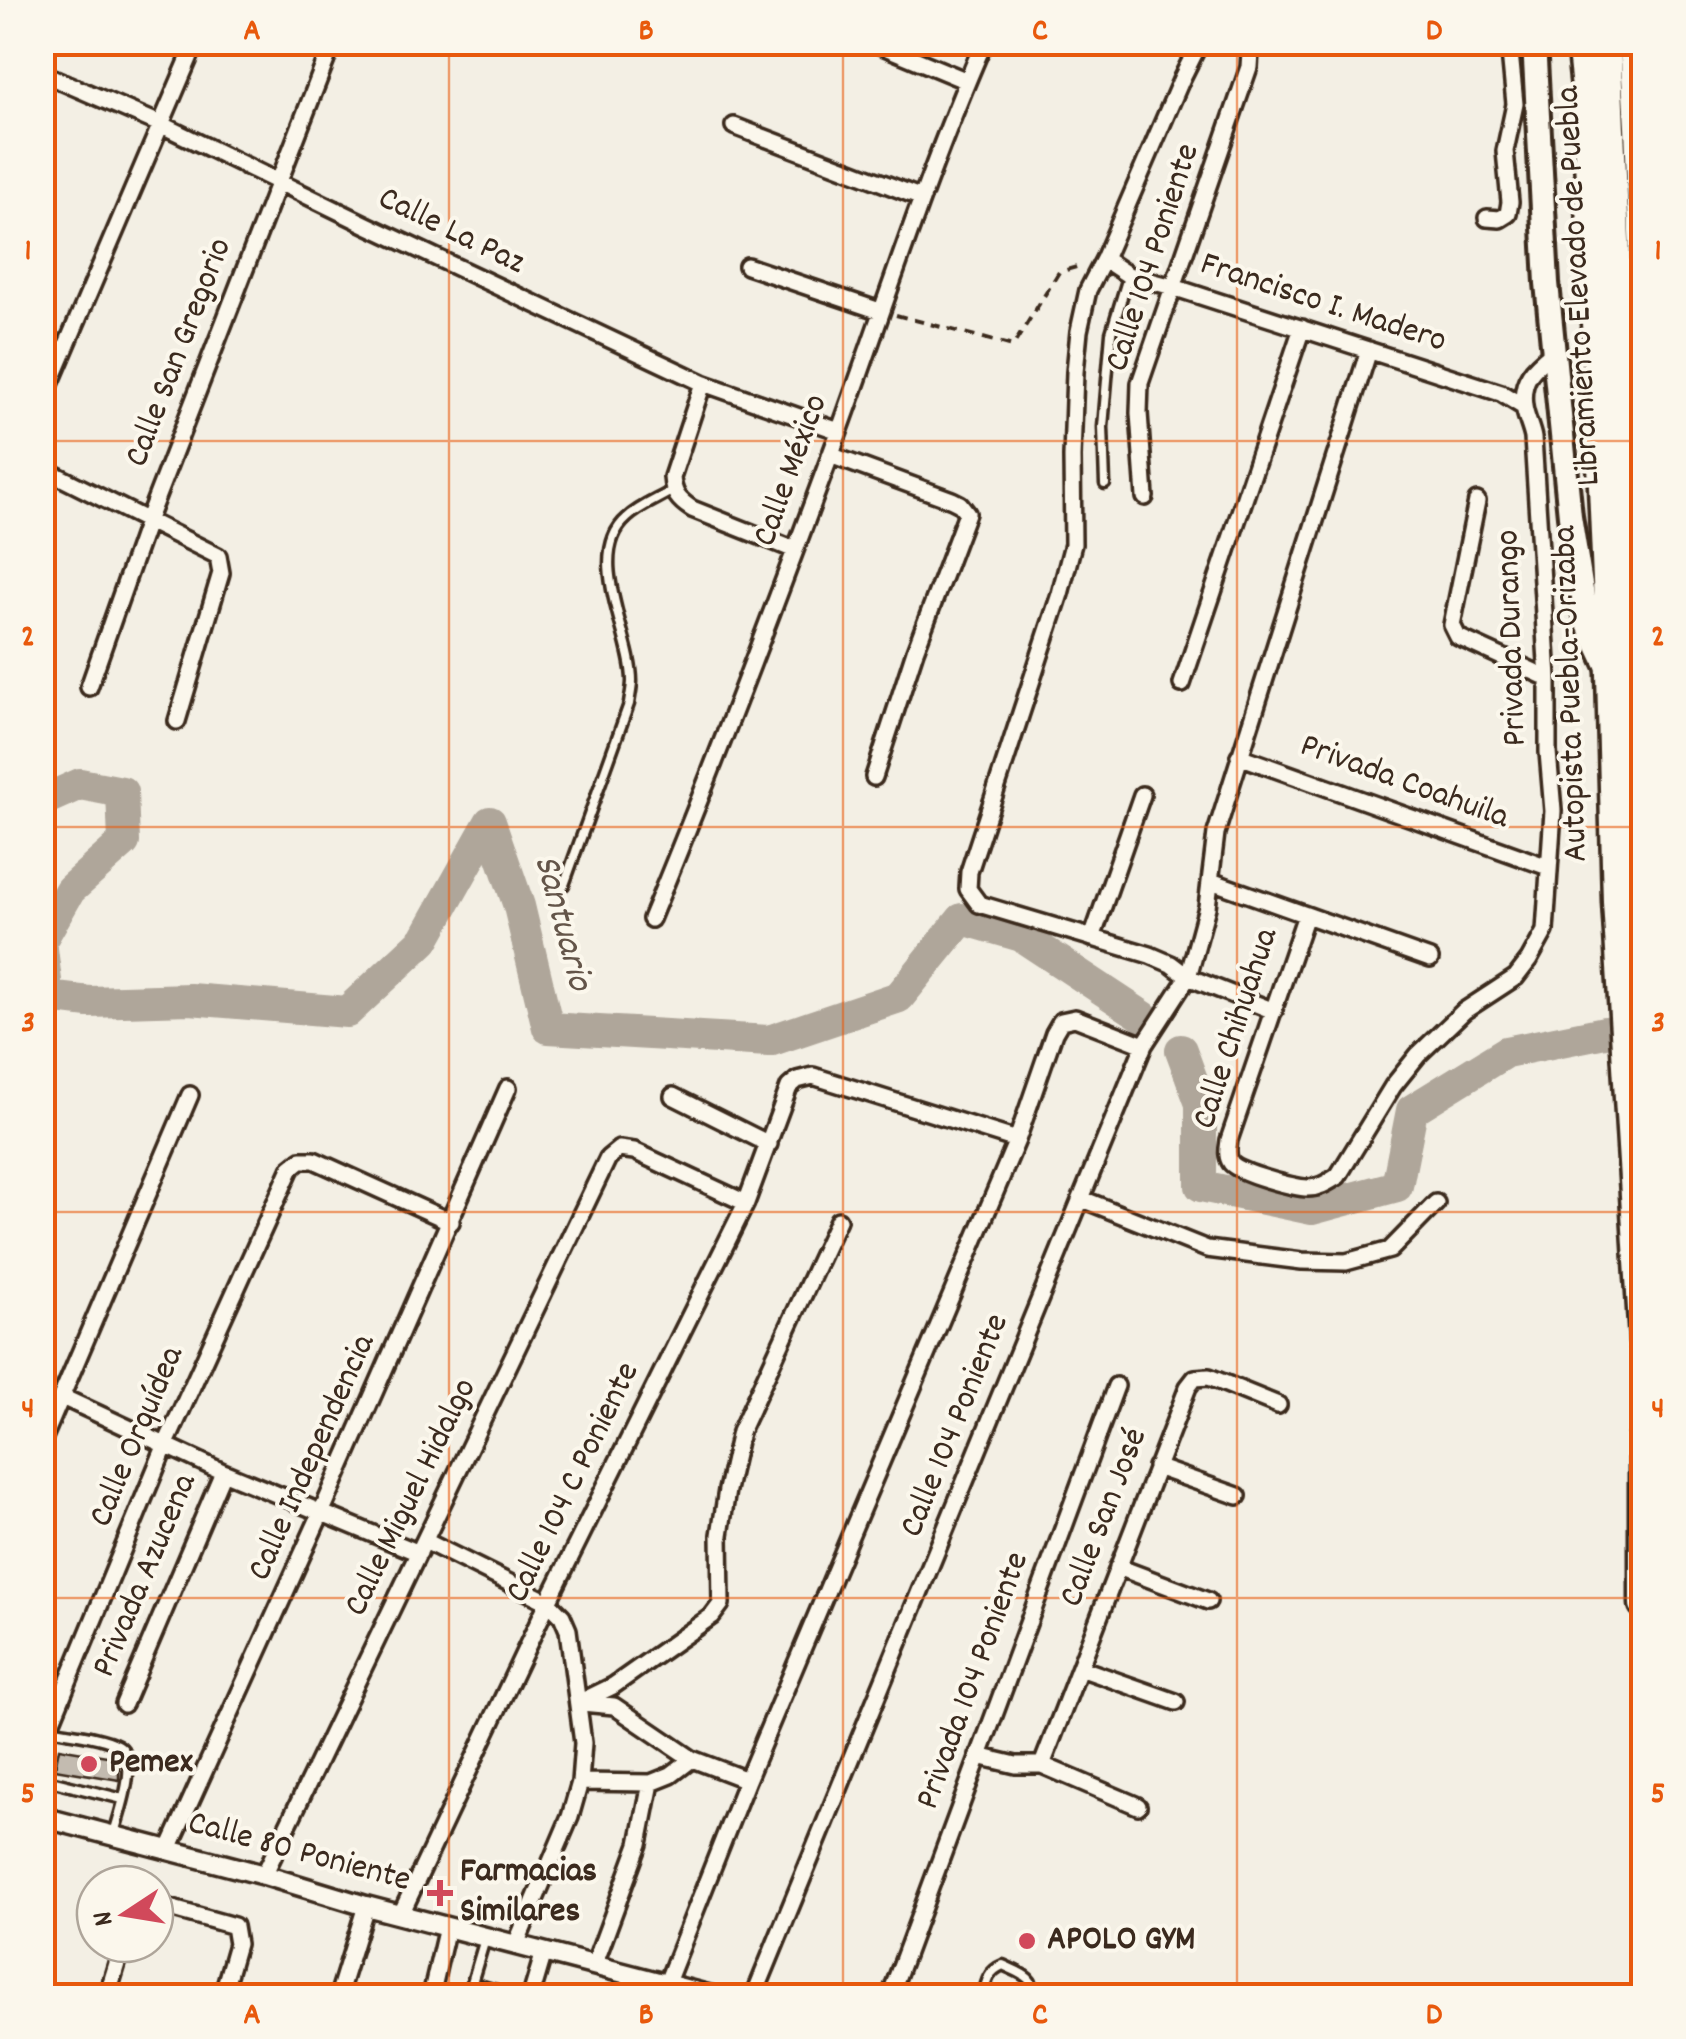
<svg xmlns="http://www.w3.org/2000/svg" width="1686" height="2039" viewBox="0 0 1686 2039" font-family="Dekko,sans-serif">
  <rect width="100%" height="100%" fill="#f3efe4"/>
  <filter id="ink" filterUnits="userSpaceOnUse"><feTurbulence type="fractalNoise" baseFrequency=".01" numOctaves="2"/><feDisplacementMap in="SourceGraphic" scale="20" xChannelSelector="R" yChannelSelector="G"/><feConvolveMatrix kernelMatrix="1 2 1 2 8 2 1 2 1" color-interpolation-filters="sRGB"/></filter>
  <g filter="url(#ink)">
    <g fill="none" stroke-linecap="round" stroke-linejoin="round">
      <!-- river -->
      <path stroke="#afa69a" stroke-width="32" d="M42 801 80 784 122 792 124 842 70 890 42 939
        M42 949 48 997 89 1002 190 999 347 1012 424 940 490 822 519 906 548 1028 769 1041 899 997 962 919 1021 936 1144 1017
        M1181 1050 1201 1104V1186L1312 1209 1397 1186 1412 1110 1506 1052 1605 1032"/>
    </g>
    <!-- building -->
    <path fill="#c3bbb0" stroke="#3b2a1e" stroke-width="2.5" d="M59 1748 119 1758V1780L55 1769Z"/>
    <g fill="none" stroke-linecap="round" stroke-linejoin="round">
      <defs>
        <path id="service" d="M1105 484 1103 427 1111 333 1128 277
          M564 885 629 704C630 696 632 688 632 681 632 636 584 555 627 518 639 506 659 499 673 490
          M49 1729C69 1733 101 1736 118 1745 141 1758 119 1813 114 1834
          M42 1779 123 1799
          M472 1983 517 1996
          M468 1996 485 1939
          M983 1996C986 1982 988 1971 1003 1965 1019 1973 1036 1976 1033 1996"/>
        <path id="minor" d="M873 42 967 81
          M1200 42 1182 78 1104 259 1088 290 1079 331 1075 372 1072 457 1073 544 1060 594 969 872 968 889 979 904 1150 955 1171 964 1188 977 1274 1011
          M42 73 160 124 367 225 703 383 839 431
          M734 126 922 198
          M1487 218 1500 219 1508 214 1510 202 1505 151 1515 104 1509 42
          M1104 259 1128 275 1173 287 1501 393 1524 407
          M747 266 880 311
          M703 383 672 477C673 493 678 500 692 509L795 550
          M42 403 196 42
          M830 455 952 500 960 504 967 513 915 651 874 777
          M42 468 218 556 221 573 177 721
          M1145 497 1139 413 1140 383 1249 67 1250 52 1246 42
          M1477 501 1452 625 1458 637 1548 678
          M1182 684 1302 328
          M89 687 148 519 333 42
          M1239 756 1548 867
          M1211 881 1430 959
          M1306 915 1229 1140C1228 1148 1226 1156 1231 1163 1239 1173 1295 1188 1308 1188 1320 1188 1328 1182 1338 1176L1393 1086 1418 1055 1464 1011 1516 977 1529 960 1545 931 1553 811 1548 752V678L1533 438C1531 427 1525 416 1524 406 1520 379 1534 367 1553 352
          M651 919C718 758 779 595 839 432 886 302 928 170 984 42
          M1092 938 1142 795
          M673 1096 769 1144
          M1082 1199 1207 1249 1302 1261 1346 1262 1390 1250 1436 1203
          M62 1397 223 1472 419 1553
          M42 1442 190 1095
          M1156 1467 1238 1496
          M425 1541 548 1602 562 1616 568 1630 583 1743 580 1782 570 1817 516 1944
          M1118 1567 1208 1601
          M1080 1668 1176 1702
          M578 1703 613 1686 712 1616 721 1604 720 1535 727 1490 740 1432 838 1220
          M582 1703 614 1706 692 1759 747 1780
          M124 1704 223 1472
          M42 1745 166 1444 291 1168 301 1160H314L451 1222
          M978 1756 1016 1765H1042L1138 1806
          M1042 1765 1188 1387 1195 1378 1209 1377 1278 1405
          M580 1782 651 1783 671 1775 692 1759
          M168 1851 322 1511 508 1088
          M264 1875 608 1158 619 1149 634 1151 746 1203
          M155 1904 234 1926 237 1944 222 1996
          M401 1914 548 1602 746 1203 789 1087 797 1080 813 1076 1017 1140
          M594 1966 639 1844 651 1783
          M666 1985 747 1780 1017 1140 1054 1033 1061 1021 1075 1018 1144 1045
          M107 1996 123 1944
          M338 1996 366 1906
          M431 1996 447 1927
          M531 1996 544 1952
          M754 1996 1144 1045 1188 977 1207 907 1216 833 1369 350
          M890 1996 1116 1386"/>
        <path id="tertiary" d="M42 1817 264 1875 366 1906 712 1996"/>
        <path id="primary" d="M1534 42 1547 283 1570 516 1587 622 1608 667"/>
        <path id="motorway" d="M1581 42 1586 88 1611 674 1617 902 1644 1342
          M1606 42 1644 885
          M1634 42 1639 126 1644 257
          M1644 1437V1604"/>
      </defs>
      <!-- service casing -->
      <use href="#service" stroke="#3b2a1e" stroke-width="15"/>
      <!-- minor casing -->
      <use href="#minor" stroke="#3b2a1e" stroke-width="22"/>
      <!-- tertiary casing -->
      <use href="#tertiary" stroke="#3b2a1e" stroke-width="25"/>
      <!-- primary casing -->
      <use href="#primary" stroke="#3b2a1e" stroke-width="30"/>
      <!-- motorway casing -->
      <use href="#motorway" stroke="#3b2a1e" stroke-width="35"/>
      <!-- path -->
      <path stroke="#3b2a1e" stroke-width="4" stroke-dasharray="10 8" stroke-linecap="butt" d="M896 315 1013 346 1059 272 1080 266"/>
      <!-- service -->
      <use href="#service" stroke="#fbf7ec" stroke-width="8"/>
      <!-- minor -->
      <use href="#minor" stroke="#fbf7ec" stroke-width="15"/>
      <!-- tertiary -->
      <use href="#tertiary" stroke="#fbf7ec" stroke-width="18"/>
      <!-- primary -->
      <use href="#primary" stroke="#fbf7ec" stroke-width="22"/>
      <!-- motorway -->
      <use href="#motorway" stroke="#fbf7ec" stroke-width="28"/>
    </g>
  </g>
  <!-- grid -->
  <path fill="none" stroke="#e8590c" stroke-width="2.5" stroke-opacity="0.55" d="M449 42V1996M843 42V1996M1237 42V1996M42 441H1644M42 827H1644M42 1212H1644M42 1598H1644"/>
  <!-- markers -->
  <g fill="#d1495b" stroke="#fbf7ec" stroke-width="4">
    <circle cx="89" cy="1764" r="10"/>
    <path d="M435 1878h10v10h10v10h-10v10h-10v-10h-10v-10h10z"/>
    <circle cx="1027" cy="1941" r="10"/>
  </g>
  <g text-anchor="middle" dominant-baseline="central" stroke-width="8" stroke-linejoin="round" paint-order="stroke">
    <!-- street labels -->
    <g font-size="35" fill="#3b2a1e" stroke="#fbf7ec">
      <text transform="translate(451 232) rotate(26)">Calle La Paz</text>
      <text transform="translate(1154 258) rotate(-72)">Calle 104 Poniente</text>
      <text transform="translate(1580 286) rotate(-93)">Libramiento Elevado de Puebla</text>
      <text transform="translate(1323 304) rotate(18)">Francisco I. Madero</text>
      <text transform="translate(180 353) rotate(-69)">Calle San Gregorio</text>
      <text transform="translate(792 471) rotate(-70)">Calle México</text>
      <text transform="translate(1513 638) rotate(-92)">Privada Durango</text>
      <text transform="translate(1572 694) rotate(-92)">Autopista Puebla-Orizaba</text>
      <text transform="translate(1404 783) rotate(20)">Privada Coahuila</text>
      <text transform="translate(1237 1029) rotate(-72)">Calle Chihuahua</text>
      <text transform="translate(956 1426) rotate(-68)">Calle 104 Poniente</text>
      <text transform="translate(138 1437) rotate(-67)">Calle Orquídea</text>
      <text transform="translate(313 1458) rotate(-66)">Calle Independencia</text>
      <text transform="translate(574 1483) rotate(-64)">Calle 104 C Poniente</text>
      <text transform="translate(412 1498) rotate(-64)">Calle Miguel Hidalgo</text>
      <text transform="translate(1105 1518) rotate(-69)">Calle San José</text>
      <text transform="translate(146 1576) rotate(-67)">Privada Azucena</text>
      <text transform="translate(974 1681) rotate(-70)">Privada 104 Poniente</text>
      <text transform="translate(299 1853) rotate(15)">Calle 80 Poniente</text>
    </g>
    <!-- poi labels -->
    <g font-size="35" font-weight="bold" fill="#3b2a1e" stroke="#fbf7ec" text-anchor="start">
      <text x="109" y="1764">Pemex</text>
      <text x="460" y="1873">Farmacias<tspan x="460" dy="40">Similares</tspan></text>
      <text x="1047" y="1941">APOLO GYM</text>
    </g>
    <!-- water labels -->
    <g font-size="38" font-style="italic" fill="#645549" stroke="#fbf7ec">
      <text transform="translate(561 923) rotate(75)">Santuario</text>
    </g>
  </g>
  <!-- margin -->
  <rect width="1686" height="2039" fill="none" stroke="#fbf7ec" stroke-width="110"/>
  <!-- north arrow -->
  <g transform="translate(125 1914) rotate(258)"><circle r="48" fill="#fbf7ec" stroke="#aea59a" stroke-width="2.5"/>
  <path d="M0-8L18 38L0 25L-18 38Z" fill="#d1495b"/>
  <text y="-15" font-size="28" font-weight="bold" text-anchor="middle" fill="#3b2a1e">N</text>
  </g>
  <rect x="55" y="55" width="1576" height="1929" fill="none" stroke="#e8590c" stroke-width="4"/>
  <g font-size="32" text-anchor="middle" font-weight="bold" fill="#e8590c">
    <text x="252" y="39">A</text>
    <text x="646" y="39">B</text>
    <text x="1040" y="39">C</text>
    <text x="1434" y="39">D</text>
    <text x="28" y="259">1</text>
    <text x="1658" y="259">1</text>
    <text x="28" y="645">2</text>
    <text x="1658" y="645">2</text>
    <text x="28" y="1031">3</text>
    <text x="1658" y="1031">3</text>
    <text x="28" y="1417">4</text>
    <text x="1658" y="1417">4</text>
    <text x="28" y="1802">5</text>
    <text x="1658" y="1802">5</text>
    <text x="252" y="2023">A</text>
    <text x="646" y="2023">B</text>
    <text x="1040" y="2023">C</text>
    <text x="1434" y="2023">D</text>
  </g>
</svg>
